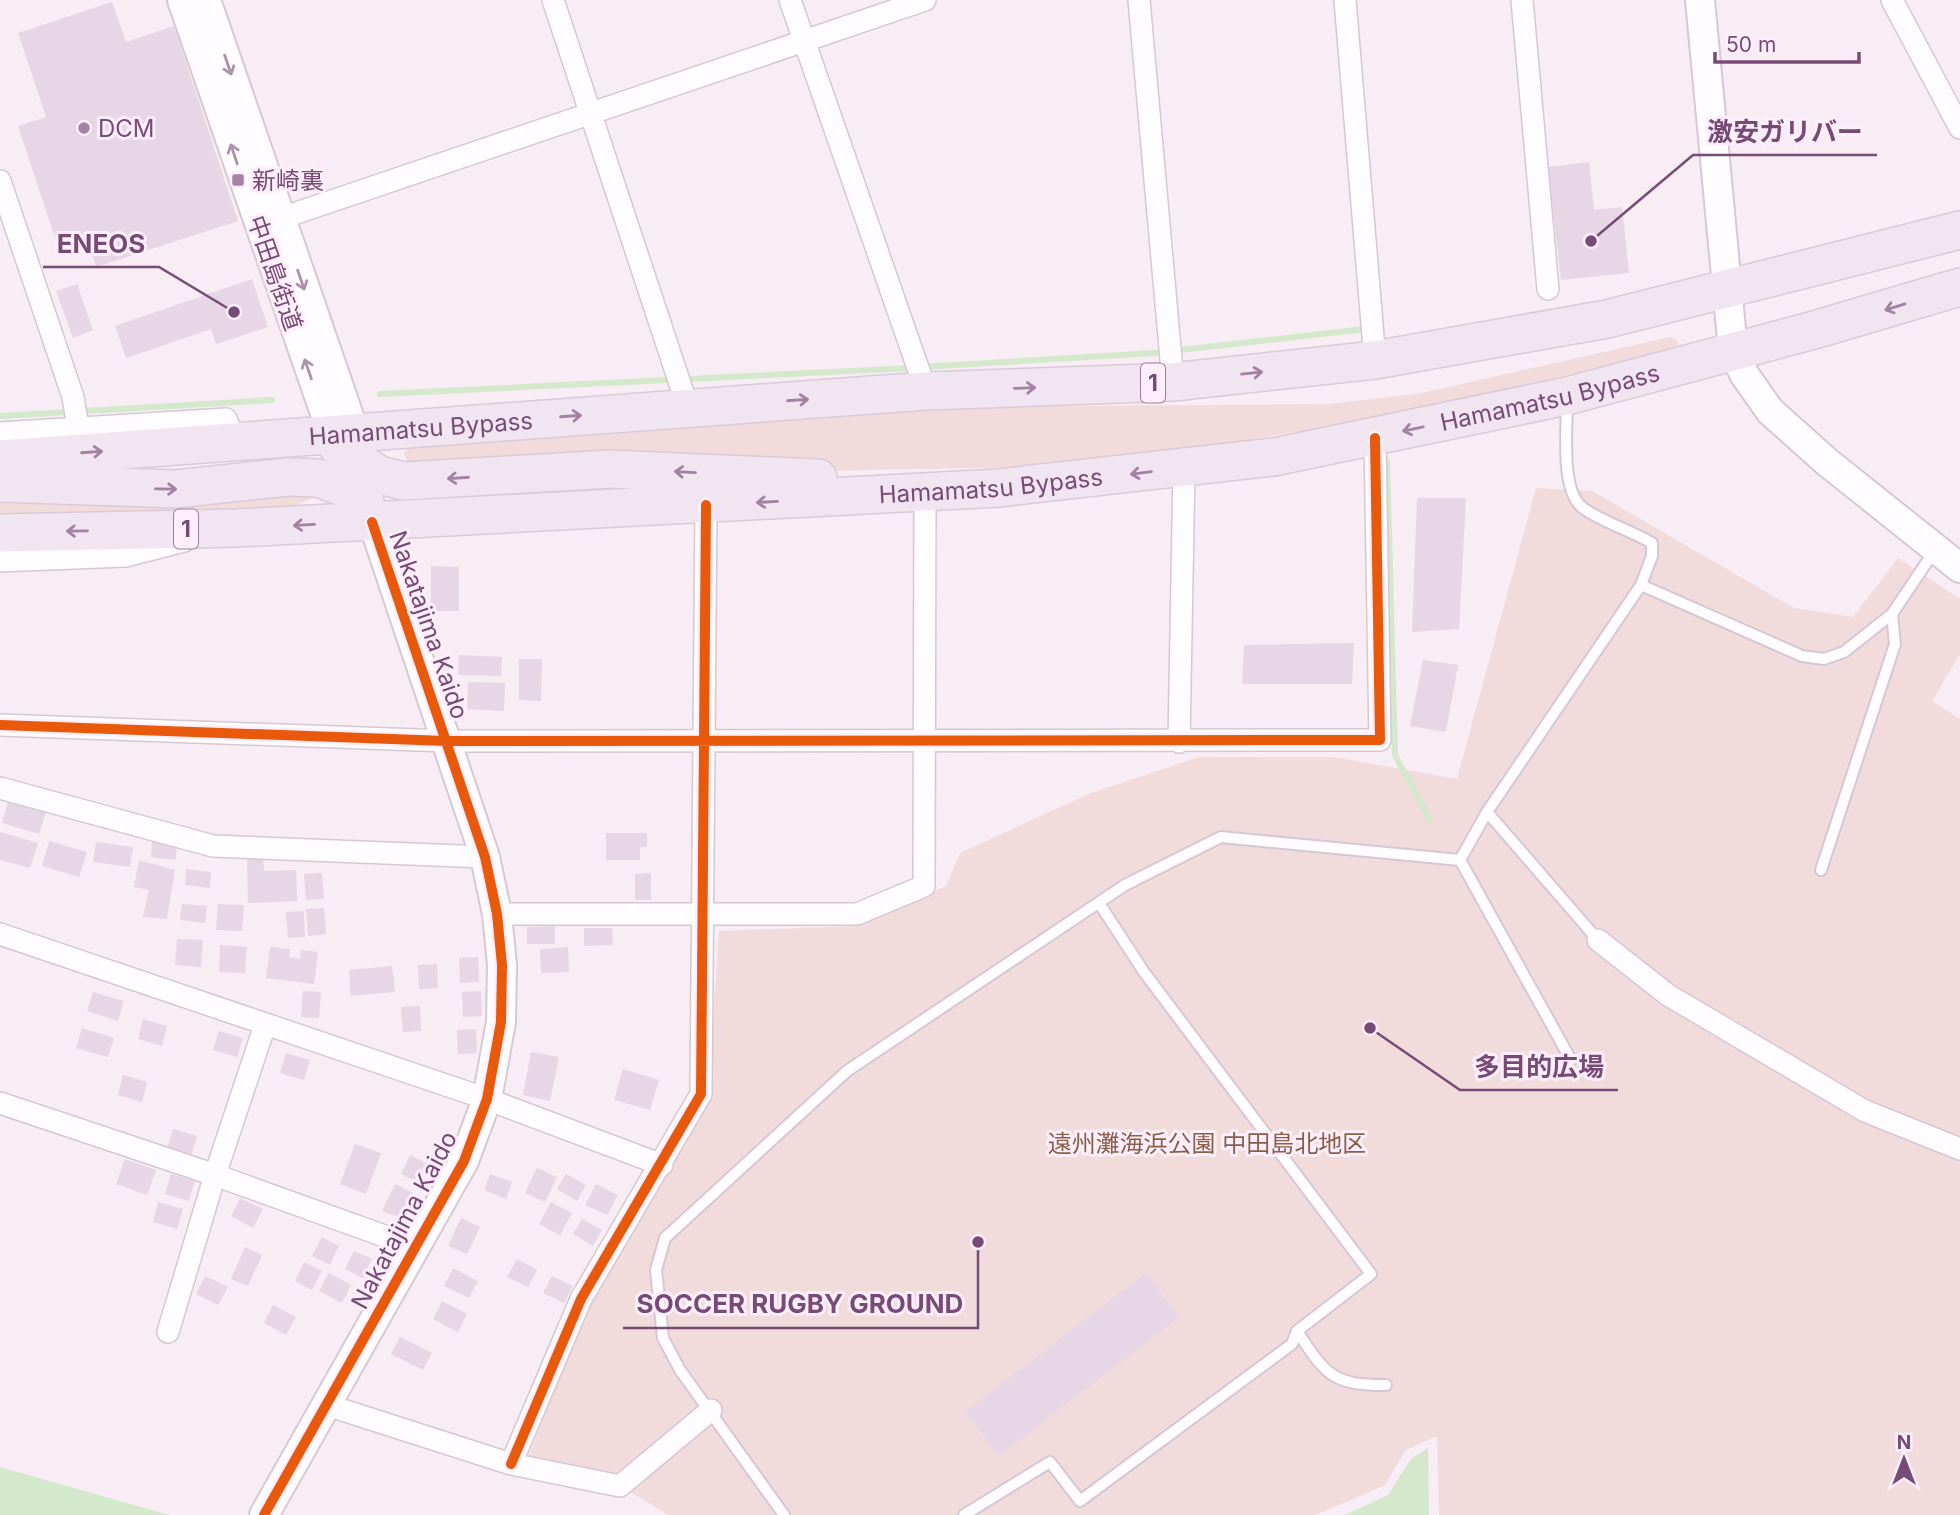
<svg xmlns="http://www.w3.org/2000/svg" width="1960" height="1515" viewBox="0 0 1960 1515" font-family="Inter,'Noto Sans JP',sans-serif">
  <rect width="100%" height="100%" fill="#f8ecf5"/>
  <!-- green -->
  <path fill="#f1dcdb" d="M1670 337 1677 340 1679 347 1416 413 1133 458 1029 467 810 471 410 469 404 453 413 445 430 442 970 407 1330 404 1422 393Z
    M1536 488 1592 491 1794 608 1853 617 1898 558 1960 599V654L1932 701 1960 719V1515H1439L1437 1436 1406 1450 1384 1486 1315 1515H669L620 1486 525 1467 586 1306 708 1095 719 931 854 926 946 886 960 853 1091 793 1199 757H1334L1457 779Z
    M0 493 319 496 287 508 0 516Z"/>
  <!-- water -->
  <path fill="#d4e8cc" d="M1428 1448 1429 1515H1345L1388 1495 1411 1459Z
    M0 1467 169 1515H0Z"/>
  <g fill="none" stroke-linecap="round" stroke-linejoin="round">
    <!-- stream -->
    <path stroke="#d4e8cc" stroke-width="6" d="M923 367 1154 353 1366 329
      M380 394 912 368
      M0 416 272 400
      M1387 461 1395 755 1430 820"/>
  </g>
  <!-- building -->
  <path fill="#e7d6e5" d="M112 2 126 42 174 26 238 221 96 267 87 238 58 247 18 126 46 117 18 33Z
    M1589 162 1594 210 1622 207 1629 273 1561 280 1548 167Z
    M252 279 268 327 216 344 211 329 126 358 115 326Z
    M77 284 93 330 73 338 56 291Z
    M1417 498H1466L1459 629 1412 632Z
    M431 566 459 567V611H431Z
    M1354 643 1352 684H1242L1244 645Z
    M459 655 502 657 501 676 458 675Z
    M519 659H542L541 701 519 700Z
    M1423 660 1458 665 1446 732 1410 726Z
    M468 682 505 683 504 711 467 709Z
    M9 798 47 808 39 834 2 823Z
    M0 832 38 843 30 868 0 860Z
    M606 833H647V847H640V860H606Z
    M49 841 87 852 79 877 42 866Z
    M152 841 177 843 176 860 151 857Z
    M96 842 133 847 130 867 93 862Z
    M247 858H263L264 871 296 870 297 901 248 903Z
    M139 860 175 870 167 919 143 917 149 890 134 887Z
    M186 869 211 872 210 888 185 885Z
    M322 873 324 899 306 900 304 874Z
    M651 873V900H635V874Z
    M182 904 207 906 205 923 180 920Z
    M218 904 244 905 242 931 216 930Z
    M324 908 326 934 308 936 306 909Z
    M304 911 305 937 288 938 286 912Z
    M555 926V944H527V927Z
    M584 928H612L613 945 584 946Z
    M177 939 203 940 201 967 175 965Z
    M220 945 247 947 245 973 219 972Z
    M270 947 290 949 289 957 300 959 301 950 318 952 314 984 266 978Z
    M568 947 569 972 541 973 540 949Z
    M478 957 479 982 460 983 459 958Z
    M437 964 438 988 419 989 418 965Z
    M392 966 395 992 351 996 349 970Z
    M303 991 321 992 319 1018 301 1017Z
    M481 991 482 1016 463 1017 462 992Z
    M93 992 124 1001 118 1021 87 1011Z
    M420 1006 421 1031 403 1032 401 1007Z
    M143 1019 167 1026 162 1046 138 1039Z
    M82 1028 114 1038 108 1057 76 1048Z
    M476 1029 477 1053 458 1054 457 1030Z
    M219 1031 243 1038 237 1057 213 1050Z
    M531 1052 559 1057 550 1101 523 1095Z
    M286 1053 310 1060 304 1080 280 1073Z
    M623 1069 659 1080 650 1110 614 1100Z
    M123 1075 147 1082 142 1102 118 1095Z
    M173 1129 197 1136 191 1156 167 1149Z
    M355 1144 381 1153 366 1194 340 1184Z
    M410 1155 428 1164 418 1183 401 1174Z
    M125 1159 156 1170 147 1195 116 1184Z
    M537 1168 557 1177 545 1202 525 1193Z
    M171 1174 195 1181 189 1201 165 1194Z
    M490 1174 512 1182 506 1199 484 1190Z
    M566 1174 586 1185 577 1201 557 1189Z
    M395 1184 413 1193 399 1217 382 1211Z
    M596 1184 618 1195 607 1215 585 1205Z
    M240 1198 263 1209 253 1228 231 1216Z
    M158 1202 183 1209 177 1229 153 1222Z
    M551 1202 572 1213 560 1235 539 1224Z
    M461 1218 480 1227 467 1254 448 1246Z
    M582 1219 602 1230 593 1246 573 1234Z
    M322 1237 339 1246 330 1265 312 1256Z
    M245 1247 262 1255 248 1286 231 1279Z
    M354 1251 372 1259 363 1278 345 1269Z
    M517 1259 537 1270 528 1287 507 1277Z
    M304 1262 322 1271 312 1290 295 1281Z
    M453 1268 478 1281 469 1298 444 1286Z
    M329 1273 351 1285 342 1303 319 1291Z
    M1146 1273 1179 1317 999 1456 965 1412Z
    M205 1276 228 1287 218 1305 196 1294Z
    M552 1276 573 1286 564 1303 543 1293Z
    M442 1301 467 1314 458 1332 433 1319Z
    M273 1305 296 1317 286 1335 264 1323Z
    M400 1337 432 1353 423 1370 391 1354Z"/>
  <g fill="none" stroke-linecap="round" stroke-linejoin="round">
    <defs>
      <path id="lane" d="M1641 585 1802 656 1824 659 1844 652 1892 614 1935 550
        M1487 812 1598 940
        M1460 860 1487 812 1641 585 1652 556V543C1630 530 1602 522 1583 508 1560 491 1567 429 1567 402
        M1460 860 1571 1060
        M1821 870 1895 644 1892 614
        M1297 1331C1326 1375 1332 1385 1386 1385
        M784 1515 680 1370 663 1338 656 1270 665 1238 847 1071 1125 885 1221 837 1460 860
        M964 1515 1050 1462 1080 1501 1292 1344 1297 1331 1371 1274 1144 972 1099 903"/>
      <path id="street" d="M553 0 688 408
        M790 0 926 391
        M1139 0 1173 382
        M1345 0 1375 360
        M1522 0 1548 289
        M1892 0 1960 128
        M0 181 73 397 78 427
        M267 223 925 0
        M0 433 226 419 235 442
        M0 561 125 556 184 541
        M0 725 446 741 1380 740 1375 438
        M1179 742 1184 468
        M0 788 213 846 485 857
        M497 914H857L924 886 925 493
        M0 934 487 1099 662 1165
        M1598 940 1668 995 1865 1111 1960 1149
        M0 1103 215 1175 415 1247
        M168 1332 215 1175 265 1025
        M327 1405 511 1464 620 1486 711 1410
        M511 1464 581 1299 701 1094 706 505"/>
      <path id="secondary" d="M182 0 338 451
        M206 0 361 451
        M1700 0 1733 350 1744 374 1770 411 1827 462 1960 568
        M264 1515 464 1161 487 1099 501 1022 502 965 497 914 485 857 367 505"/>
      <g id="highway">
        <path d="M337 446 379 475 404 481 609 469 818 478"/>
        <path id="s1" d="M0 459 926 391 1173 382 1375 360 1607 319 1960 230"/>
        <path d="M0 483 175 489 288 477 318 478 345 488 365 501"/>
        <path id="s2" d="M0 533 237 528 998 488 1274 457 1567 396 1814 330 1960 287"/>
      </g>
    </defs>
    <!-- lane casing -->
    <use href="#lane" stroke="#d5c8d3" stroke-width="14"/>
    <!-- street casing -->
    <use href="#street" stroke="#d5c8d3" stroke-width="24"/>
    <!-- secondary casing -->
    <use href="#secondary" stroke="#d7c8d4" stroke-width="32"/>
    <!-- highway casing -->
    <use href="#highway" stroke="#dacad8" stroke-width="40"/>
    <!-- lane -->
    <use href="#lane" stroke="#fefcfe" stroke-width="10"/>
    <!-- street -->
    <use href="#street" stroke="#fefcfe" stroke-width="21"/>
    <!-- secondary -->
    <use href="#secondary" stroke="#fefcfe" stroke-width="28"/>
    <!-- highway -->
    <use href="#highway" stroke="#f0e5f1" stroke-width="37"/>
    <defs>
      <path id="cycleway" d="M0 725 446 741 1380 740 1375 438
        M511 1464 581 1299 701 1094 706 505
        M264 1515 464 1161 487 1099 501 1022 502 965 497 914 485 857 372 522"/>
    </defs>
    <!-- cycleway casing -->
    <use href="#cycleway" stroke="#ffeefb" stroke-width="15"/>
    <!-- cycleway -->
    <use href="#cycleway" stroke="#e8590c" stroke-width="10"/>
  </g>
  <!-- one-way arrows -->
  <defs><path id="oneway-shaft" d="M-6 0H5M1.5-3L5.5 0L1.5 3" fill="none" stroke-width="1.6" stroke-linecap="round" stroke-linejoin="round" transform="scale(1.75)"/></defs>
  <g stroke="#ae92ad">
    <use href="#oneway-shaft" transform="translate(228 65) rotate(71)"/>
    <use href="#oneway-shaft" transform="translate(234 154) rotate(-108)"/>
    <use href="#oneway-shaft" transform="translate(301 280) rotate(71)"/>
    <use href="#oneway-shaft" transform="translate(308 369) rotate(-109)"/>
  </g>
  <g stroke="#a281a2">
    <use href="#oneway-shaft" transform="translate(1895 307) rotate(163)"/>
    <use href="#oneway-shaft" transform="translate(1252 373) rotate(-6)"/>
    <use href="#oneway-shaft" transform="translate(1025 388) rotate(-2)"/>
    <use href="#oneway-shaft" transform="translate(798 400) rotate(-4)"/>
    <use href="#oneway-shaft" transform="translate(571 416) rotate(-4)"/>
    <use href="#oneway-shaft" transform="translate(1413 429) rotate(168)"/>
    <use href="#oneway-shaft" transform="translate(92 452) rotate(-4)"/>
    <use href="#oneway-shaft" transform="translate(685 472) rotate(-177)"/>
    <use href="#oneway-shaft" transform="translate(1141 473) rotate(173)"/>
    <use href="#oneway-shaft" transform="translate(458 478) rotate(176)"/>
    <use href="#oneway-shaft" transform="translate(166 489) rotate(1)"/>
    <use href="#oneway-shaft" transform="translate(767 502) rotate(177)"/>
    <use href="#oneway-shaft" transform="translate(304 525) rotate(177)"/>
    <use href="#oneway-shaft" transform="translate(77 531) rotate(179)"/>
  </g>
  <!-- markers -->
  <g fill="#a583a3" stroke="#ffeefb" stroke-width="2.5">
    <circle cx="84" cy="128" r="7"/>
    <rect x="231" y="173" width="14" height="14" rx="3.5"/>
  </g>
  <g text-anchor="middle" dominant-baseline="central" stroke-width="6" stroke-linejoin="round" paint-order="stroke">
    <!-- shield labels -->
    <g fill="#ffeefb" stroke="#a07c9f" stroke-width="2">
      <rect x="1141" y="363.5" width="24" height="39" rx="5"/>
      <rect x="174" y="509.5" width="24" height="39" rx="5"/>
    </g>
    <g font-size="23" font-weight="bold" fill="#784b77">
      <text x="1153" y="383">1</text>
      <text x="186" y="529">1</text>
    </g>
    <!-- poi labels -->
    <g font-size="24" fill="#784b77" stroke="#ffeefb" text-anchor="start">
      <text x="98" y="128">DCM</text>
      <text x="252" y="180">新崎裏</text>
    </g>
    <!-- street labels -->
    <g font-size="24" fill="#784b77" stroke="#ffeefb">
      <text transform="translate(275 273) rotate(71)">中田島街道</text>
      <text stroke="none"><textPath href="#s2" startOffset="1559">Hamamatsu Bypass</textPath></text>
      <text stroke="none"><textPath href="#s1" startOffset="422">Hamamatsu Bypass</textPath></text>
      <text stroke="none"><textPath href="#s2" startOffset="992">Hamamatsu Bypass</textPath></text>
      <text transform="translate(429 625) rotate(71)">Nakatajima Kaido</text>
      <text transform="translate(404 1220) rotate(-62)">Nakatajima Kaido</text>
    </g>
    <!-- park labels -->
    <g font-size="24" fill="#8a5f47" stroke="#ffeefb">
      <text x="1207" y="1143">遠州灘海浜公園 中田島北地区</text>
    </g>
  </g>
  <!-- callouts -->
  <path fill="none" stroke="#784b77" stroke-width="2.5" d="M1591 241L1693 155H1877M234 312L159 267H43M1370 1028L1460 1090H1618M978 1242L978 1328H623"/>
  <g fill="#784b77" stroke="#ffeefb" stroke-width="2.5">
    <circle cx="1591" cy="241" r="7"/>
    <circle cx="234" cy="312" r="7"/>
    <circle cx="1370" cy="1028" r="7"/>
    <circle cx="978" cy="1242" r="7"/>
  </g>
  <g font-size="26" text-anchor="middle" font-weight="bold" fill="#784b77" stroke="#ffeefb" stroke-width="6" stroke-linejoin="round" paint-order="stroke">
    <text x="1785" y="141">激安ガリバー</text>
    <text x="101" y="253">ENEOS</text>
    <text x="1539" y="1076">多目的広場</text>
    <text x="800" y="1313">SOCCER RUGBY GROUND</text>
  </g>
  <!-- north arrow -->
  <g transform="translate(1904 1459)" stroke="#ffeefb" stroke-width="5" paint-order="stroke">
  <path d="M0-5L12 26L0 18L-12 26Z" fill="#784b77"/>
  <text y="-10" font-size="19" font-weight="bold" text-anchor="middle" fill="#784b77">N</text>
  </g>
  <!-- scale -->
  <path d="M1715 52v10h144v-10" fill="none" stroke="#784b77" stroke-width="3.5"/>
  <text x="1726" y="52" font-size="21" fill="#784b77" stroke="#ffeefb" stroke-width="5" paint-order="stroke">50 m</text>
</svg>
